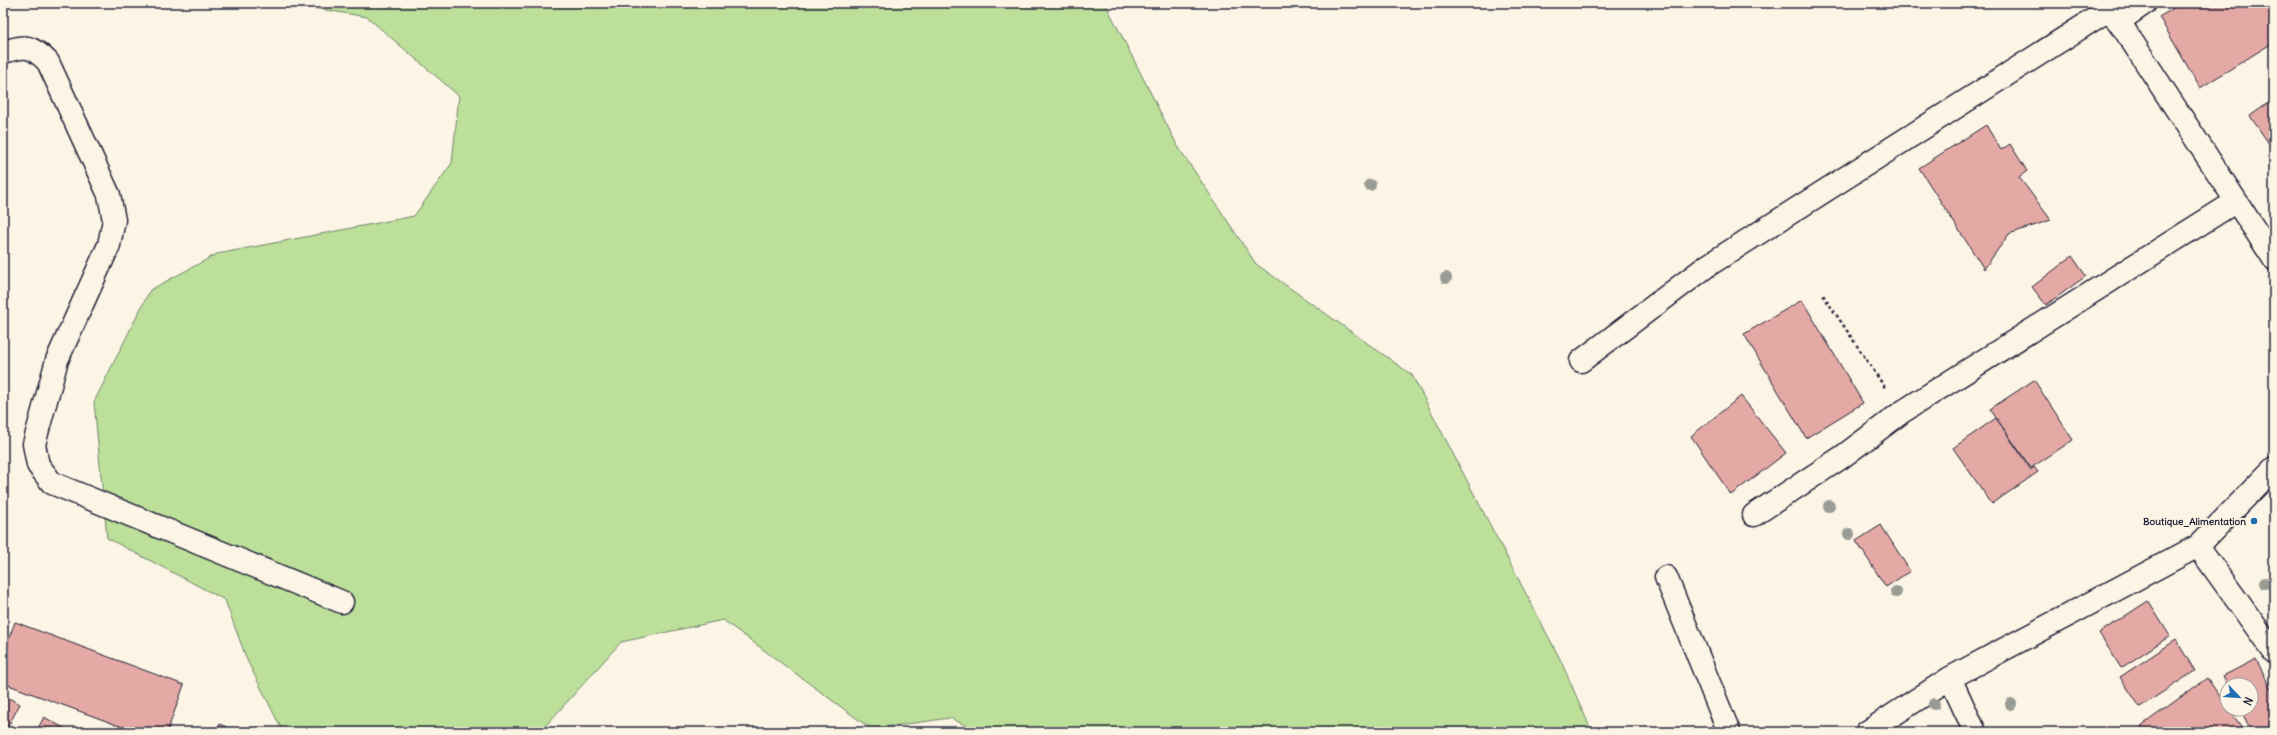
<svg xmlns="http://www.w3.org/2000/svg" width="2277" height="735" viewBox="0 0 2277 735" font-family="Delius,sans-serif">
  <rect width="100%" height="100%" fill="#fcf5e5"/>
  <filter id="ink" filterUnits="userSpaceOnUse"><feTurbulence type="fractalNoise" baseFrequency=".025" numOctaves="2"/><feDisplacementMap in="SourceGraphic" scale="8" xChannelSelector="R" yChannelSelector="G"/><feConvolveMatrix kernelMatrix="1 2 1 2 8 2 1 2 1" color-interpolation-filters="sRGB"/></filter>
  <g filter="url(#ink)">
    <!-- green -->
    <path fill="#bce09a" stroke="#6f816a" d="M284 3H1105L1177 145 1256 264 1412 375 1560 659 1592 732H980L950 718 871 729 723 620 621 642 540 732H283L247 660 225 600 107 538 94 402 150 290 217 254 414 216 452 163 459 96 367 17Z"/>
    <!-- building -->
    <path fill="#e4a9a5" stroke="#22223b" d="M2182 3H2274V42L2200 88 2159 17Z
      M2274 99V151L2250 116Z
      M1986 125 2001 150 2010 144 2027 171 2019 177 2051 220 2009 234 1984 269 1919 168Z
      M2072 256 2086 276 2046 305 2032 287Z
      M1802 300 1863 403 1806 438 1744 334Z
      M2034 380 2073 440 2031 468 1990 409Z
      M1741 396 1786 453 1731 495 1691 436Z
      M1996 418 2031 470 2034 467 2038 472 1992 504 1953 448Z
      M2274 509V531L2270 521Z
      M1881 525 1910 571 1886 587 1856 541Z
      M2148 601 2170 636 2121 668 2099 633Z
      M15 622 184 685 167 732H136L3 683V654Z
      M2176 640 2195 671 2140 707 2120 677Z
      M2256 659 2274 694V732H2252L2240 709H2251V685H2228L2223 676Z
      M2207 678 2245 732H2146L2141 726Z
      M3 695 20 704 5 732H3Z
      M44 717 71 732H36Z
      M220 724 238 732H216Z"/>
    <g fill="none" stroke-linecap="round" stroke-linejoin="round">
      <defs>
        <path id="minor" d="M2107 3 2274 259
          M2118 22 2145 3
          M3 52C26 45 31 45 48 62L109 195 114 220 109 245 57 360 34 444 38 465 52 483 342 602
          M1581 361 1707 266 2110 9
          M1754 515 1842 457 1902 412 2235 202
          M2198 546 2274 652
          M1666 577 1729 732
          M1950 678 1975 732
          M1867 732 1950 678 2198 546 2274 468"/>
      </defs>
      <!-- minor casing -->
      <use href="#minor" stroke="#22223b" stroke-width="25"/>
      <!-- path -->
      <path stroke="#22223b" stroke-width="2.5" stroke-dasharray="3 3" stroke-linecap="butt" d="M1823 295 1886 389"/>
      <!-- minor -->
      <use href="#minor" stroke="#fcf5e5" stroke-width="22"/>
    </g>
    <!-- trees -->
    <g fill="#999b95">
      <circle cx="1370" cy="185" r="6"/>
      <circle cx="1446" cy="278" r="6"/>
      <circle cx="1829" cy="506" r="6"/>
      <circle cx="1849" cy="534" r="6"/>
      <circle cx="2265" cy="583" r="6"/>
      <circle cx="1896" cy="592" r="6"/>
      <circle cx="1934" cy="704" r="6"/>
      <circle cx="2011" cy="704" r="6"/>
    </g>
  </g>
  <!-- markers -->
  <circle fill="#1f6fb2" stroke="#fcf5e5" stroke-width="1.5" cx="2254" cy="521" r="4"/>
  <g text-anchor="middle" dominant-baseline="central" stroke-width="3.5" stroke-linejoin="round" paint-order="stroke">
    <!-- poi labels -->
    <g font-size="10" font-weight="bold" fill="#22223b" stroke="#fcf5e5" text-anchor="end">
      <text x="2246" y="521">Boutique_Alimentation</text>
    </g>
  </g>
  <!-- margin -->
  <rect width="2277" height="735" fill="none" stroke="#fcf5e5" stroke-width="16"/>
  <rect x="8" y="8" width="2261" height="719" fill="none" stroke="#22223b" stroke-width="1.5" filter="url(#ink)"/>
  <!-- north arrow -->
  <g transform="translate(2239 697) rotate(115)"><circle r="19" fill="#fcf5e5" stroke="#a5a1a1"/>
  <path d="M0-3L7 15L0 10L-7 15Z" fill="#1f6fb2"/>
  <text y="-6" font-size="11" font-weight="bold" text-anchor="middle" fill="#22223b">N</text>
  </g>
</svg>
